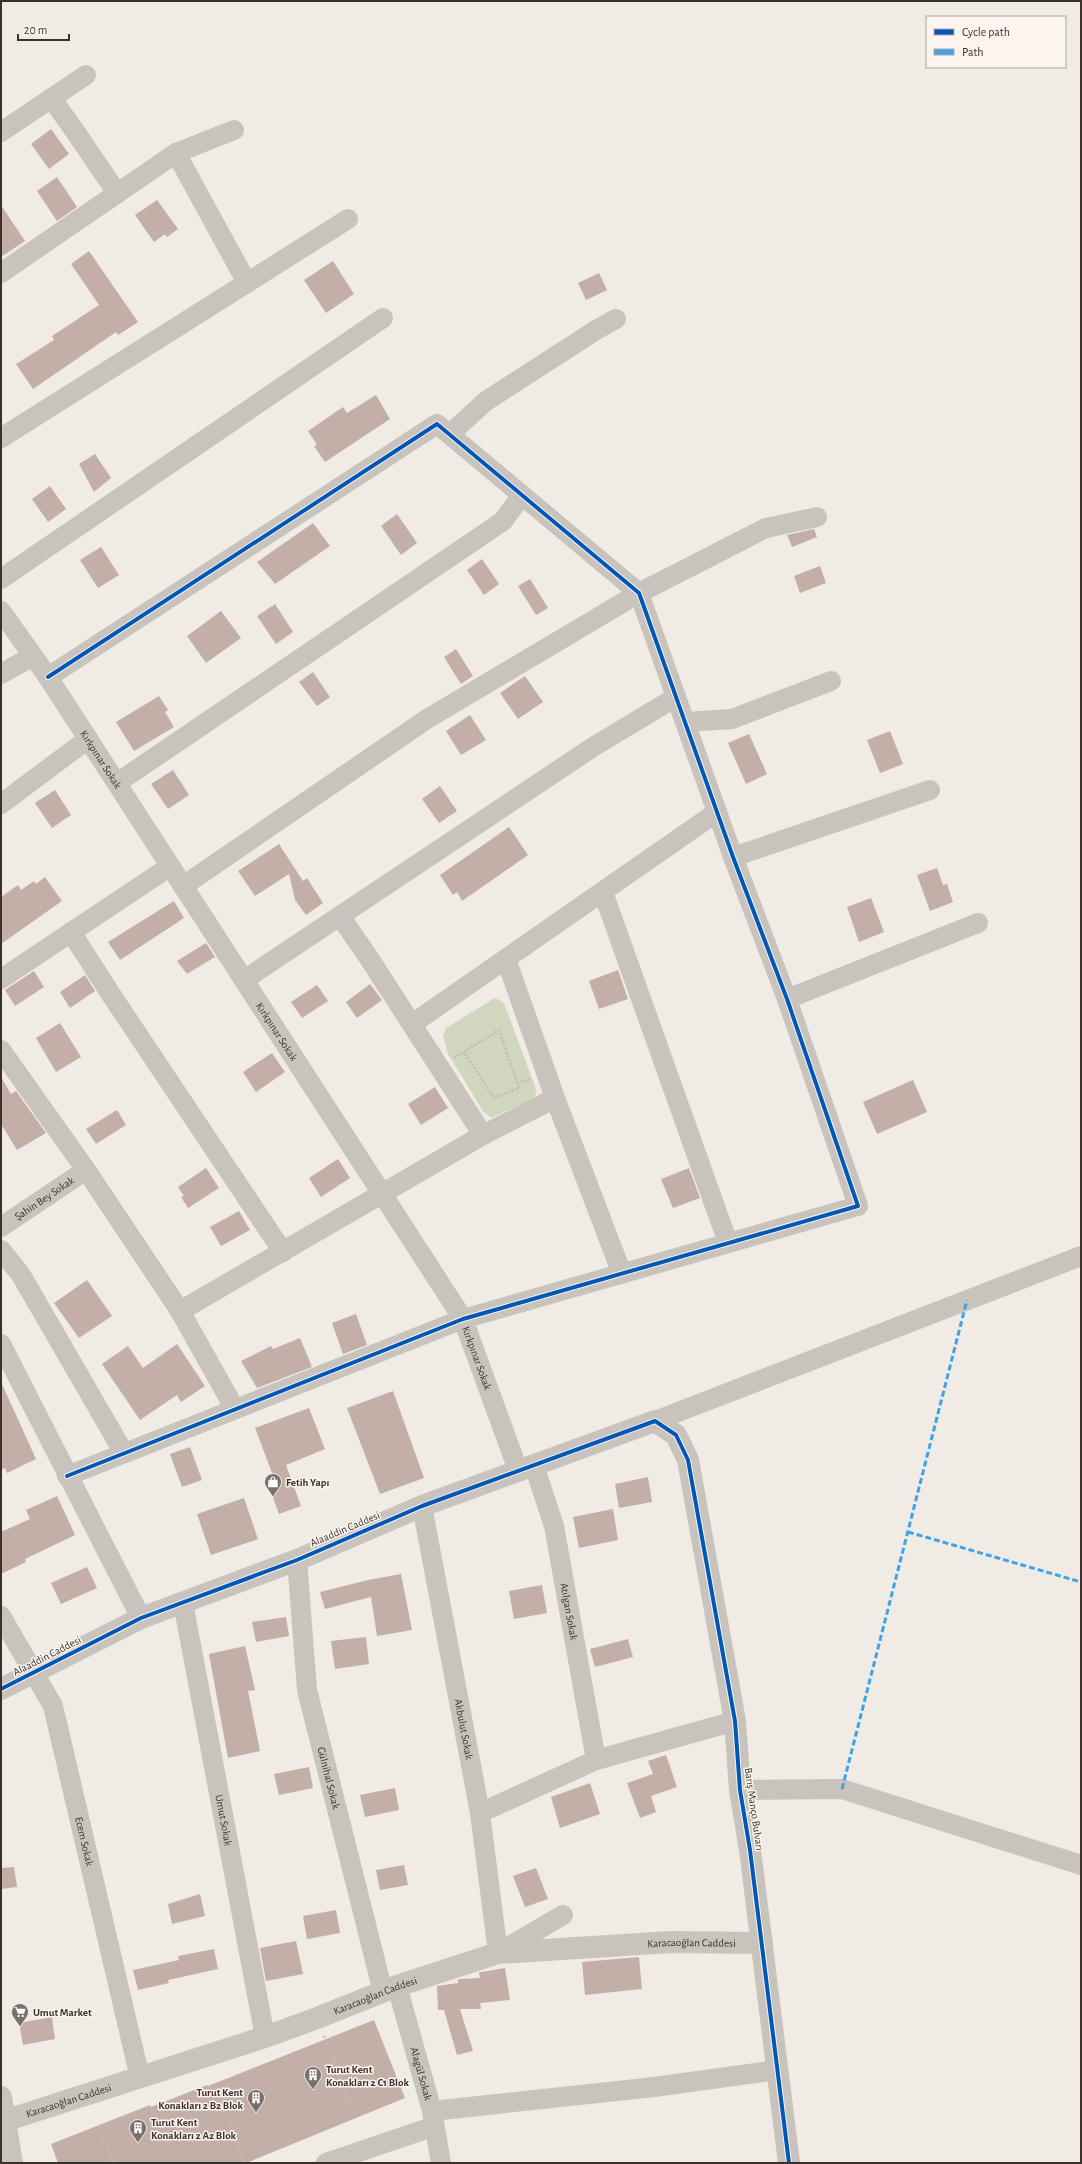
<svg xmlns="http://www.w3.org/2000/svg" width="1082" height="2164" viewBox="0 0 1082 2164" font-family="'Alegreya Sans',sans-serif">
  <rect width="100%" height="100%" fill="#f0ebe5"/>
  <!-- green -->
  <path fill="#d1d6bf" d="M495 998 503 1002 507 1011 536 1089 535 1098 491 1118 483 1111 448 1054 443 1036 446 1028Z"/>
  <!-- building -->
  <path fill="#c3afa7" d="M51 129 69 154 49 169 31 144Z
    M57 177 77 207 57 221 37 191Z
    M157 200 178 229 167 237 165 234 154 242 135 215Z
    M1 205 25 241 1 257Z
    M89 251 138 322 118 335 116 332 33 389 16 364 54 340 52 336 99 305 71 264Z
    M333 261 354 294 326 313 304 280Z
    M599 273 607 290 586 300 578 283Z
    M376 395 390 419 325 462 314 446 317 445 308 431 343 407 347 413Z
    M95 454 111 478 94 492 79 464Z
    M50 486 66 509 48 522 32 499Z
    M397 514 417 543 401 555 381 526Z
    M313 523 330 546 275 584 257 562Z
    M814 529 817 537 792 547 787 535Z
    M101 547 119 575 98 588 80 560Z
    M482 559 499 584 484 595 467 570Z
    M820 566 826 583 800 593 794 576Z
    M530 579 548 608 536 615 518 586Z
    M275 604 293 632 276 644 257 616Z
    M221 611 241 638 206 663 187 636Z
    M456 649 473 676 461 684 444 657Z
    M313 672 330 697 317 706 299 682Z
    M525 676 543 702 518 719 500 693Z
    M159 696 168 710 165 712 174 727 134 751 116 722Z
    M470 715 486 740 461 755 446 731Z
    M890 731 903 764 880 773 867 740Z
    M749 734 767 774 746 784 728 743Z
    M173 770 189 795 168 809 151 784Z
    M440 786 457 811 439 823 422 799Z
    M55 790 71 815 52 828 35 803Z
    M509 827 528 855 462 901 457 892 453 895 440 875Z
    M279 844 303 881 307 878 323 903 306 915 295 900 289 874 255 896 238 871Z
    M937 868 943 885 947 884 953 902 930 911 917 875Z
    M45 877 62 901 1 944V897L18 885 21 890 34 881 36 884Z
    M871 898 884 932 859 942 847 907Z
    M174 901 184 918 120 960 108 942Z
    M206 943 215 957 187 974 177 961Z
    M618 970 628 999 599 1009 589 981Z
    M34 971 44 987 15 1006 5 990Z
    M85 975 95 991 70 1008 60 992Z
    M370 984 382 1000 357 1018 346 1002Z
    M317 985 328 1001 302 1018 291 1002Z
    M60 1023 81 1057 56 1072 36 1038Z
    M272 1053 285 1072 256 1092 243 1072Z
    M1 1077 11 1094 16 1091 46 1133 17 1150 1 1124Z
    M913 1080 927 1112 877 1134 863 1102Z
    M435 1087 448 1108 421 1125 408 1104Z
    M117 1110 126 1125 96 1144 86 1129Z
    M338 1159 350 1178 321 1197 309 1178Z
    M206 1168 219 1188 188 1208 181 1197 184 1196 178 1187Z
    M689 1168 700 1198 673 1208 661 1179Z
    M239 1211 250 1230 221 1246 210 1227Z
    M87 1280 112 1316 79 1338 54 1303Z
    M356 1314 367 1345 343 1354 332 1323Z
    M300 1338 312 1367 257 1388 241 1361 271 1346 273 1349Z
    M177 1344 205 1386 181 1402 177 1395 140 1420 102 1364 128 1346 143 1368Z
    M1 1382 36 1459 7 1473 5 1468 1 1470Z
    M393 1391 424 1478 380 1494 347 1408Z
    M309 1408 325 1449 286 1465 301 1506 279 1514 267 1481 274 1478 255 1428Z
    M190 1447 202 1480 182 1487 170 1454Z
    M648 1477 652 1502 619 1508 615 1484Z
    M57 1496 75 1535 25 1559 26 1562 1 1574V1532L30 1519 26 1510Z
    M244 1498 258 1539 211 1555 197 1514Z
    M613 1509 618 1540 579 1548 573 1517Z
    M87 1567 97 1588 61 1604 51 1583Z
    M401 1574 412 1630 377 1636 371 1597 325 1609 320 1592 368 1580Z
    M542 1585 547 1613 514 1619 509 1591Z
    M286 1617 289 1636 256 1642 252 1622Z
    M366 1637 369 1664 335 1669 331 1641Z
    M628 1639 633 1657 595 1667 590 1649Z
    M245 1646 255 1690 248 1691 260 1751 228 1758 209 1654Z
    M666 1755 677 1787 651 1796 656 1812 640 1818 627 1783 653 1774 648 1761Z
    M309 1767 313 1788 279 1795 274 1774Z
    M590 1783 600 1814 560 1828 551 1797Z
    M395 1788 399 1810 365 1817 360 1795Z
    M404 1865 408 1885 380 1890 376 1870Z
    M14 1867 17 1887 1 1889V1868Z
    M536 1868 548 1899 525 1907 513 1876Z
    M200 1894 205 1916 172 1924 168 1904Z
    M336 1910 340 1933 307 1939 303 1916Z
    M296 1941 303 1974 266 1981 260 1948Z
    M214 1949 218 1969 168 1980 169 1983 138 1990 133 1970 179 1960 178 1956Z
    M639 1957 642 1989 585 1995 582 1962Z
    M505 1968 510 2000 480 2003 481 2009H460L473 2051 457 2055 444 2010H438L437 1986 458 1983V1979H460L480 1978 479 1972H482Z
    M52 2017 55 2039 23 2045 19 2023Z
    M374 2020 405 2098 246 2163H58L51 2144 150 2105 151 2107 207 2085 208 2086Z"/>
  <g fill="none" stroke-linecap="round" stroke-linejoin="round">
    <!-- path -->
    <path stroke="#c2bbb6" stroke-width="2.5" stroke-dasharray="2 2" stroke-linecap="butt" d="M454 1058 499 1030 519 1088 494 1098 464 1052
      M517 1083 530 1079
      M324 2036 354 2112
      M219 2096 245 2163
      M100 2131 113 2163"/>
    <!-- minor -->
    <g stroke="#c9c3be" stroke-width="20">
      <path d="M51 98 70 124 117 193"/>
      <path d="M1 132 86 75"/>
      <path d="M176 153 234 130"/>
      <path d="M1 273 176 153 247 283"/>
      <path d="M450 434 486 401 596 330 616 319"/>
      <path d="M1 438 348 219"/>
      <path d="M1 579 383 318"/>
      <path id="s1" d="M1 611 48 677 463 1319 518 1470"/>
      <path d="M1 674 33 656"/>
      <path d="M48 677 437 424 639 593 733 857 787 999 858 1206 463 1319 67 1476"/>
      <path d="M685 722 732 719 831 681"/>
      <path d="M117 783 503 521 522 495"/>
      <path d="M1 804 88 739"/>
      <path d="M733 857 930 790"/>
      <path d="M183 886 427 719 639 593 766 528 817 517"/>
      <path d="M603 892 728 1243"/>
      <path d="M340 916 369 958 483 1135"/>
      <path d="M71 932 112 996 283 1252"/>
      <path d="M506 959 555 1098 622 1274"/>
      <path d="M1 979 169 867"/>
      <path d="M244 980 593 747 676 697"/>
      <path d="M787 999 978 923"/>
      <path d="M412 1024 717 812"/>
      <path d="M1 1050 86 1170 180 1311 235 1409"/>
      <path id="s2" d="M1 1227 86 1170"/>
      <path d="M1 1250 21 1275 124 1453"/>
      <path d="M180 1311 483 1135 555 1098"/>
      <path d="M1 1344 141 1618"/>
      <path d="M655 1421 1081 1256"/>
      <path id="s3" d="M534 1465 554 1526 596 1760"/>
      <path id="s4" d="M422 1506 480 1813 498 1953 563 1915"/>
      <path id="s5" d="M297 1560 307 1690 383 1992"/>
      <path id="s6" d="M183 1603 265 2037"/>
      <path id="s7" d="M1 1616 53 1706 140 2078"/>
      <path d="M740 1790 842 1789 1081 1865"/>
      <path d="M480 1813 596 1760 735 1721"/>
      <path id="s8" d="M397 1986 432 2111 441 2163"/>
      <path d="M432 2111 654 2087 777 2070"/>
      <path d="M326 2163 435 2126"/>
    </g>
    <!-- tertiary -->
    <g stroke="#c9c3be" stroke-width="22">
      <path d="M1 1689 141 1618 297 1560 422 1506 655 1421 676 1435 688 1460 735 1721 740 1790 750 1850 789 2163"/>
      <path d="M1 2097 12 2163"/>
      <path id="s9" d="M1 2122 265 2037 317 2018 397 1986 498 1953 671 1942 762 1943"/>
    </g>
    <!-- quiet -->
    <path stroke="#3fa3eb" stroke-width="3" stroke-dasharray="6 3" stroke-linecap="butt" d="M908 1532 1081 1582
      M842 1789 967 1300"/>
    <defs>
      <path id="cycleway" d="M48 677 437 424 639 593 733 857 787 999 858 1206 463 1319 67 1476
        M1 1689 141 1618 297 1560 422 1506 655 1421 676 1435 688 1460 735 1721 740 1790 750 1850 789 2163"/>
    </defs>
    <!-- cycleway casing -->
    <use href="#cycleway" stroke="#fbf5ee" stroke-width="6"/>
    <!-- cycleway -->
    <use href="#cycleway" stroke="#0057b8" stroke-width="4"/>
  </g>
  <!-- icons -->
  <defs>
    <symbol id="shop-pin" viewBox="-11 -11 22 30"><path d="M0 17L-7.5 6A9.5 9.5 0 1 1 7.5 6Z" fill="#7a716c" stroke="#fbf5ee"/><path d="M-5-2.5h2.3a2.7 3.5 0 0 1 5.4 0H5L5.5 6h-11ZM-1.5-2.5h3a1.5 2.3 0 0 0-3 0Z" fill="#fff"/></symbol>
    <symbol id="supermarket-pin" viewBox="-11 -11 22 30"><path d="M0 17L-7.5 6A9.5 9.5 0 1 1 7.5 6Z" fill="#7a716c" stroke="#fbf5ee"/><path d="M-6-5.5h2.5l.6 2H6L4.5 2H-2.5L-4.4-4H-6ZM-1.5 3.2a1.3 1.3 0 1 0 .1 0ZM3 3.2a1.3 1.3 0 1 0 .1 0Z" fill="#fff"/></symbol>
    <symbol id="building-pin" viewBox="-11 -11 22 30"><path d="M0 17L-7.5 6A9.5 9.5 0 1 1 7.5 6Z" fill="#7a716c" stroke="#fbf5ee"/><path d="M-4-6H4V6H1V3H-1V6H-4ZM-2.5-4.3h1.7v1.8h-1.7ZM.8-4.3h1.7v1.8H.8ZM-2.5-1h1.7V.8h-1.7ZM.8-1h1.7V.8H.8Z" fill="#fff"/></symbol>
  </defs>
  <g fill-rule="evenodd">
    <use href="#shop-pin" x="263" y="1472" width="20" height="27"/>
    <use href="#supermarket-pin" x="10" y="2002" width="20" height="27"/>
    <use href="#building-pin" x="303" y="2065" width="20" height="27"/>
    <use href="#building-pin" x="246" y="2088" width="20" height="27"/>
    <use href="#building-pin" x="128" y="2118" width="20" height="27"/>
  </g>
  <g text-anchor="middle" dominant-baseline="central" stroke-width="3" stroke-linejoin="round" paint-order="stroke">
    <!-- street labels -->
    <g font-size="11" fill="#3b302b" stroke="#fbf5ee">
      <text stroke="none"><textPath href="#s1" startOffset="179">Kırkpınar Sokak</textPath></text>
      <text stroke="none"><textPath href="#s1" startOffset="503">Kırkpınar Sokak</textPath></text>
      <text stroke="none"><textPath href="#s2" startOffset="52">Şahin Bey Sokak</textPath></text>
      <text stroke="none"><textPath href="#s1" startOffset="887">Kırkpınar Sokak</textPath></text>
      <text transform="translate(345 1529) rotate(-23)">Alaaddin Caddesi</text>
      <text stroke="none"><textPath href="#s3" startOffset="151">Atılgan Sokak</textPath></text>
      <text transform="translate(47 1656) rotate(-27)">Alaaddin Caddesi</text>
      <text stroke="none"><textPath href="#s4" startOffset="227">Akbulut Sokak</textPath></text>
      <text stroke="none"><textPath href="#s5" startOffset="221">Gülnihal Sokak</textPath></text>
      <text transform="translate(754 1809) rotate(82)">Barış Manço Bulvarı</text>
      <text stroke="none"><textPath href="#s6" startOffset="221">Umut Sokak</textPath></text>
      <text stroke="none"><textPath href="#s7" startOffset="243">Ecem Sokak</textPath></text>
      <text stroke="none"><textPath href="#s9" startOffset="719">Karacaoğlan Caddesi</textPath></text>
      <text stroke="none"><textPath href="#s9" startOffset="395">Karacaoğlan Caddesi</textPath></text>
      <text stroke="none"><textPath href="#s8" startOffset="91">Alagül Sokak</textPath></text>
      <text stroke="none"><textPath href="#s9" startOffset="71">Karacaoğlan Caddesi</textPath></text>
    </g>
    <!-- poi labels -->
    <g font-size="11" font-weight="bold" fill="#3b302b" stroke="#fbf5ee" text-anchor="start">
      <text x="286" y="1482">Fetih Yapı</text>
      <text x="33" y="2012">Umut Market</text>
      <text x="326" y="2069">Turut Kent<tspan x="326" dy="13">Konakları 2 C1 Blok</tspan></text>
      <text x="243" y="2092" text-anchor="end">Turut Kent<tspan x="243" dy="13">Konakları 2 B2 Blok</tspan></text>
      <text x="151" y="2122">Turut Kent<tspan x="151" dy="13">Konakları 2 A2 Blok</tspan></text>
    </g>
  </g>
  <!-- border -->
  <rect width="1082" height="2164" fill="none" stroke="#3b302b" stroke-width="4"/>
  <!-- legend -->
  <rect x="926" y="16" width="140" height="52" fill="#fbf5ee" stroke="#aea6a0"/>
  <rect x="934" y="29" width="20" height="6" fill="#0057b8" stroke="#aea6a0"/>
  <text x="962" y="36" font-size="12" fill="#3b302b">Cycle path</text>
  <rect x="934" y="49" width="20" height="6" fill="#3fa3eb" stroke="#aea6a0"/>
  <text x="962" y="56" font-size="12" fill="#3b302b">Path</text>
  <!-- scale -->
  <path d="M18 34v6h51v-6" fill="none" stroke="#3b302b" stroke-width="2"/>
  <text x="24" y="34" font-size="12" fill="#3b302b" stroke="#fbf5ee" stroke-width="3" paint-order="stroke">20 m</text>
</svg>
